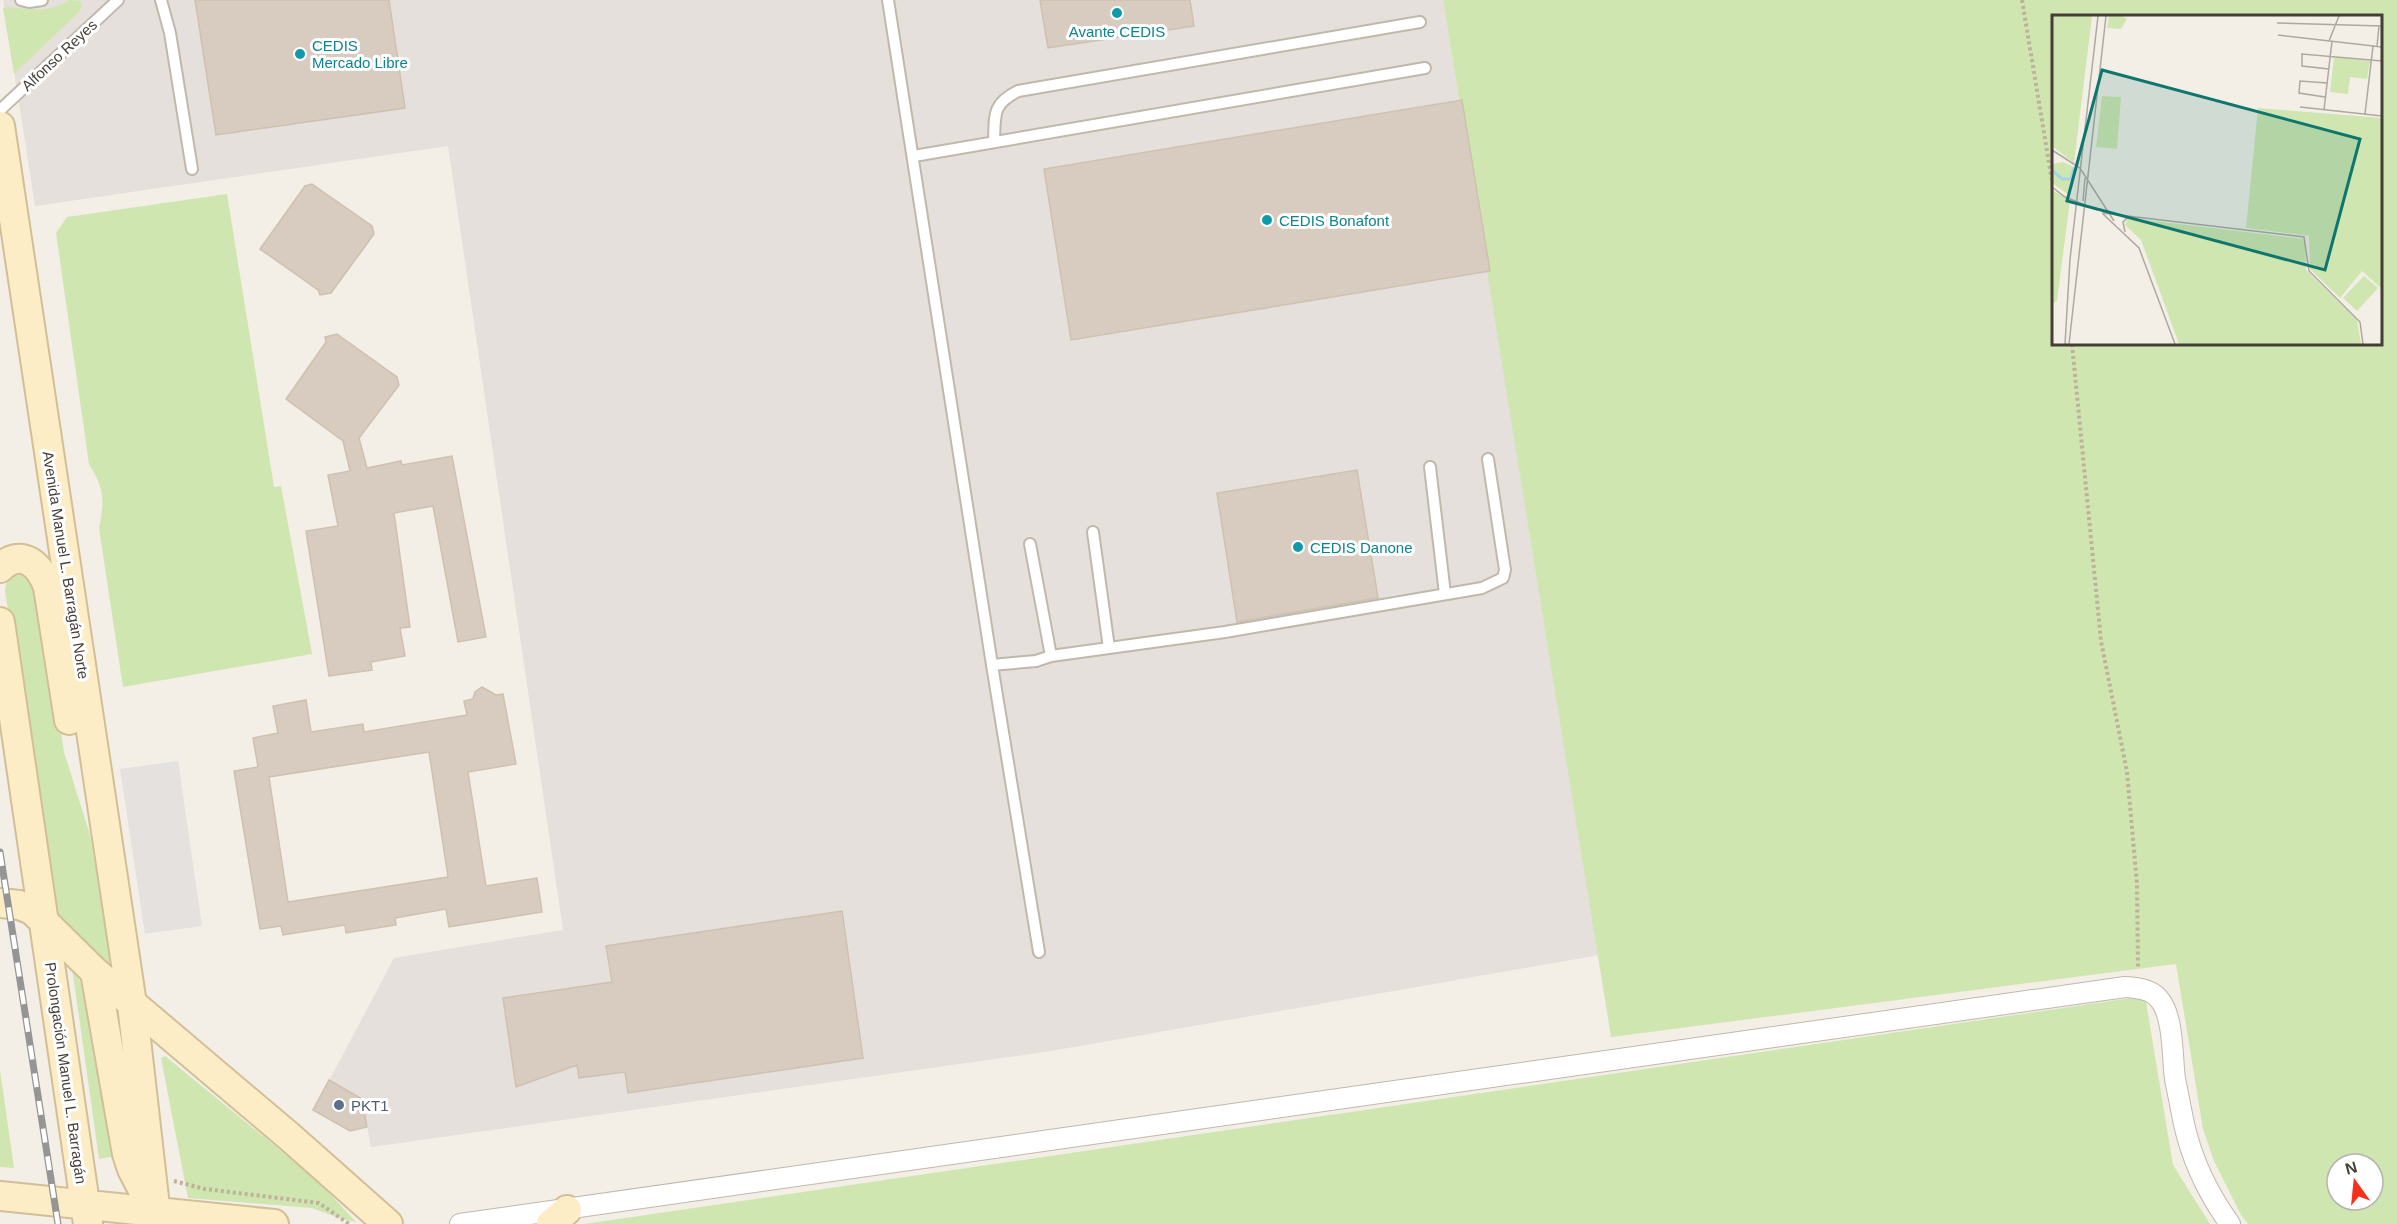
<svg xmlns="http://www.w3.org/2000/svg" width="2397" height="1224" viewBox="0 0 2397 1224" font-family="Arial,sans-serif">
  <rect width="100%" height="100%" fill="#f3eee6"/>
  <!-- industrial -->
  <path fill="#e5e0db" d="M3 0H1443L1599 955 1051 1051 371 1147 362 1099 329 1081 394 958 563 930 448 146 35 206Z"/>
  <!-- green -->
  <path fill="#d0e6b0" fill-rule="evenodd" d="M70 0 80 1 82 5 79 12 14 74 3 8C13 6 18 9 28 9 43 11 57 8 70 0Z
    M1443 0H2397V1224H2248L2241 1215 2214 1161 2203 1129 2176 964 1611 1037ZM2054 16H2380V344H2054ZM2337 1164H2373V1200H2337Z
    M227 194 274 487 281 486 312 654 123 687 99 528C105 500 104 488 89 464L56 233 67 217Z
    M22 573 39 585 64 752 90 835 111 960 108 965 102 963 57 913 5 591C5 580 12 575 22 573Z
    M72 967 83 987 116 1156 99 1159Z
    M2145 996 2173 1165 2210 1224H584Z
    M165 1056 319 1182 356 1222 339 1218 312 1208 188 1198 161 1058Z
    M0 1070 14 1168 0 1167Z"/>
  <!-- parking -->
  <path fill="#e4e1de" d="M178 761 202 926 145 934 120 769Z"/>
  <!-- building -->
  <path fill="#d7ccbf" stroke="#cfc1af" stroke-width="1.5" fill-rule="evenodd" d="M195 0H389L405 108 216 135Z
    M1040 0H1190L1194 26 1048 48Z
    M1462 100 1490 271 1071 340 1044 169Z
    M312 184 372 226 374 234 331 293 320 295 318 290 260 249 305 186Z
    M337 334 397 377 399 385 359 438 367 468 401 461 402 465 452 456 486 637 458 642 433 506 394 513 410 627 400 628 405 656 371 662 372 670 329 676 306 531 338 526 328 475 350 471 343 441 286 399 326 342 325 337Z
    M1357 470 1378 598 1237 622 1217 493Z
    M482 687 496 695 503 694 516 764 468 772 486 886 537 878 542 912 449 927 446 909 395 918 396 925 346 933 345 925 283 935 281 926 260 929 234 771 258 767 253 738 278 733 273 706 306 700 311 732 363 724 364 732 467 715 464 701 473 699 475 692ZM429 752 448 877 288 902 269 777Z
    M842 911 863 1058 628 1093 625 1072 579 1078 577 1065 516 1087 503 998 612 982 606 946Z
    M329 1080 362 1099 367 1127 350 1131 313 1110Z"/>
  <g fill="none" stroke-linecap="round" stroke-linejoin="round">
    <defs>
      <path id="lane" d="M21 0 29 2 42 0
        M161 0 170 33 192 169
        M888 0 992 665 1039 952
        M0 110 118 0
        M994 141C995 115 992 104 1018 91L1420 22
        M914 156 1425 68
        M1430 467 1445 594
        M1093 532 1109 648
        M1030 544 1051 656
        M992 665 1036 661 1051 656 1225 632 1482 588 1503 578 1505 570 1488 459"/>
      <path id="street" d="M460 1224 2125 987C2137 988 2151 989 2159 999 2174 1016 2172 1057 2175 1079 2178 1094 2181 1109 2184 1124 2192 1160 2209 1195 2230 1224"/>
      <path id="secondary" d="M0 126 132 1004 157 1224
        M0 568C22 547 40 565 48 587L69 720
        M0 622 88 1224
        M0 903 19 905 32 910 95 972 291 1138 388 1224
        M95 972 127 1154 132 1169 145 1194
        M0 1196 274 1224
        M551 1224 567 1210"/>
    </defs>
    <!-- lane casing -->
    <use href="#lane" stroke="#c1b8ac" stroke-width="14"/>
    <!-- street casing -->
    <use href="#street" stroke="#c1b8ac" stroke-width="22"/>
    <!-- secondary casing -->
    <use href="#secondary" stroke="#d2bf97" stroke-width="32"/>
    <!-- path -->
    <path stroke="#bfb19a" stroke-width="4" stroke-dasharray="3 3" stroke-linecap="butt" d="M2022 0 2054 193
      M2072 344 2101 641 2127 772 2137 884 2138 969
      M174 1181 205 1189 319 1203 349 1224"/>
    <!-- lane -->
    <use href="#lane" stroke="#fff" stroke-width="10"/>
    <!-- street -->
    <use href="#street" stroke="#fff" stroke-width="20"/>
    <!-- secondary -->
    <use href="#secondary" stroke="#fdedc6" stroke-width="28"/>
    <defs>
      <path id="rail" d="M0 852 58 1224"/>
    </defs>
    <!-- rail casing -->
    <use href="#rail" stroke="#959595" stroke-width="7"/>
    <!-- rail -->
    <use href="#rail" stroke="#fff" stroke-width="4.5" stroke-dasharray="14" stroke-linecap="butt"/>
  </g>
  <!-- markers -->
  <g fill="#0f9aa8" stroke="#fff" stroke-width="2">
    <circle cx="1117" cy="13" r="6"/>
    <circle cx="300" cy="54" r="6"/>
    <circle cx="1267" cy="220" r="6"/>
    <circle cx="1298" cy="547" r="6"/>
  </g>
  <circle fill="#5c6f8a" stroke="#fff" stroke-width="2" cx="339" cy="1105" r="6"/>
  <g text-anchor="middle" dominant-baseline="central" stroke-width="6" stroke-linejoin="round" paint-order="stroke">
    <!-- culture labels -->
    <g font-size="15" fill="#0d838f" stroke="#fff" text-anchor="start">
      <text x="1117" y="31" text-anchor="middle">Avante CEDIS</text>
      <text x="312" y="45">CEDIS<tspan x="312" dy="17">Mercado Libre</tspan></text>
      <text x="1279" y="220">CEDIS Bonafont</text>
      <text x="1310" y="547">CEDIS Danone</text>
    </g>
    <!-- street labels -->
    <g font-size="15" fill="#453e36" stroke="#fff">
      <text transform="translate(59 55) rotate(-43)">Alfonso Reyes</text>
      <text transform="translate(66 565) rotate(81)">Avenida Manuel L. Barragán Norte</text>
      <text transform="translate(66 1073) rotate(82)">Prolongación Manuel L. Barragán</text>
    </g>
    <!-- service labels -->
    <g font-size="15" fill="#4e5e75" stroke="#fff" text-anchor="start">
      <text x="351" y="1105">PKT1</text>
    </g>
  </g>
  <!-- overview -->
  <g transform="translate(2052 15)">
    <rect width="330" height="330" fill="#f3eee6"/>
    <path d="M0 1H40L22 148 0 131ZM57 1H70L75 4 69 14 55 13ZM282 42 318 46 315 64 298 62 296 79 278 77ZM50 81 69 82 65 134 44 132ZM206 93 330 103V274L310 256 288 283 258 254 257 221 194 213ZM11 147 22 152 18 181 0 168V149ZM0 175 18 185 5 286 0 289ZM76 203 253 224 254 255 305 305 309 329H127L89 225 73 210ZM312 261 326 273 305 296 291 283Z" fill="#d0e6b0"/>
    <path fill="none" stroke="#a3d4ef" stroke-width="3" d="M0 155 10 164H19L22 153"/>
    <path fill="none" stroke="#ada8a0" stroke-width="1.5" d="M225 8 330 11M226 20 330 32M277 26 287 1M325 31 327 11M277 54 250 51V39L330 46M273 82 247 78 248 66 275 68M248 92 330 101M272 95 280 26M313 99 321 31M0 135 28 153 62 206M0 172 13 182 45 195M31 186 33 163M50 198 252 222 257 256 308 307 311 329M51 199 87 233 123 329M73 217 71 207 77 201M13 329 18 244 46 1M17 329 54 1"/>
    <path fill="#0f766e" fill-opacity="0.15" stroke="#0f766e" stroke-width="3" d="M50 55 308 124 273 255 15 186Z"/>
    <rect width="330" height="330" fill="none" stroke="#453e36" stroke-width="3"/>
  </g>
  <!-- north arrow -->
  <g transform="translate(2355 1182) rotate(345)"><circle r="28" fill="#ffffff" stroke="#b5b2af" stroke-width="1.5"/>
  <path d="M0-4.5L10 22L0 15L-10 22Z" fill="#f5301b"/>
  <text y="-9" font-size="16" font-weight="bold" text-anchor="middle" fill="#453e36">N</text>
  </g>
</svg>
